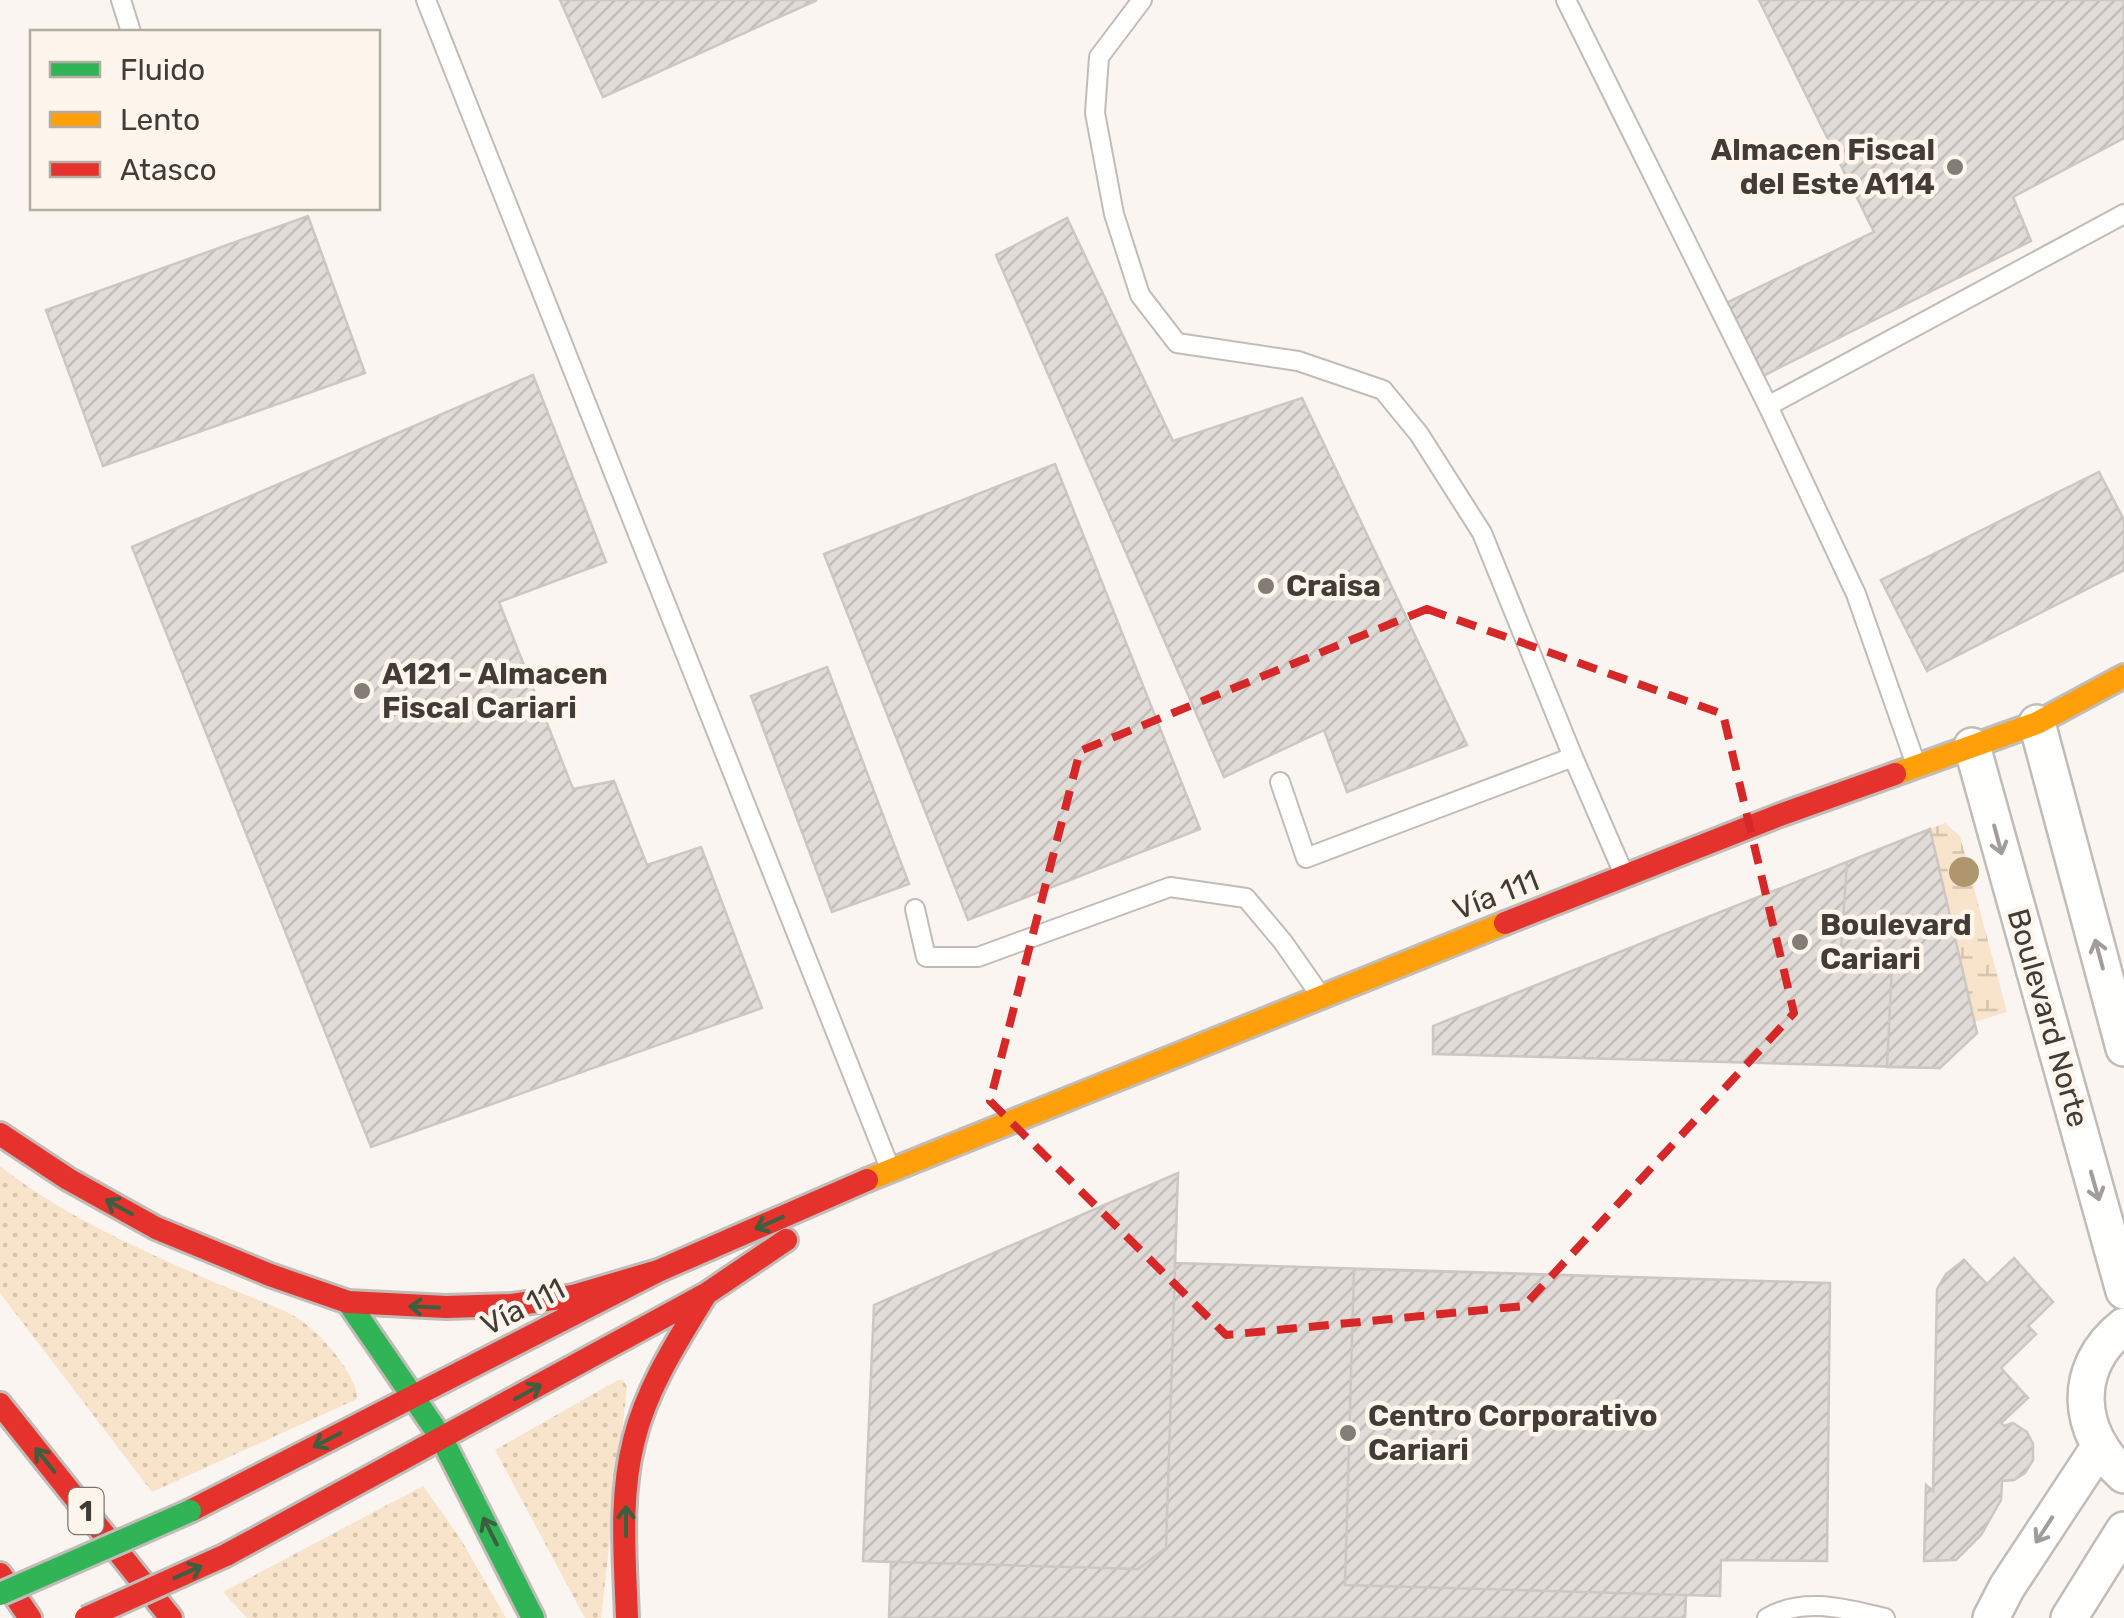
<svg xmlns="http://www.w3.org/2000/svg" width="2124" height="1618" viewBox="0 0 2124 1618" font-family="Rubik,sans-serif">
  <defs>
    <pattern id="grass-dots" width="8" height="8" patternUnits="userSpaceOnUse" patternTransform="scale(2.5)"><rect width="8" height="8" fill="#f8e3cb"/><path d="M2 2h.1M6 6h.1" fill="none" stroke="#d6c4af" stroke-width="1.8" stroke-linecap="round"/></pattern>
    <pattern id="wetland-marsh" width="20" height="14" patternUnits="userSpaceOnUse" patternTransform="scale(2.5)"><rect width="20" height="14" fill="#f8e3cb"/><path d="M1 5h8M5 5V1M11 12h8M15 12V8" fill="none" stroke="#d6c4af"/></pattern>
    <pattern id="building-hatch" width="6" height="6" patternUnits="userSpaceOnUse" patternTransform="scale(2.5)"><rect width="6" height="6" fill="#e1dcd7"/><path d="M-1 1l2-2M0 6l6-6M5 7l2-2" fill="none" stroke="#c2beb9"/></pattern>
  </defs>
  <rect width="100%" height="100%" fill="#faf5f0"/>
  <!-- grass -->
  <path fill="url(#grass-dots)" d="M0 1166C64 1217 142 1250 216 1283 242 1294 270 1303 294 1316 316 1328 358 1374 357 1399L152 1492 0 1293Z
    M618 1380H623L627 1387 601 1618H585L495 1450Z
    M423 1486 460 1538 506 1618H247L223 1592Z"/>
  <!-- wetland -->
  <path fill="url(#wetland-marsh)" d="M1945 823 1960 836 2007 1012 1974 1022 1930 829Z"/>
  <!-- building -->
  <path fill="url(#building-hatch)" stroke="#ccc7c2" stroke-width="2.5" d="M560 0H817L603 97Z
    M1759 0H2124V138L2013 197 2031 241 1763 376 1726 303 1874 232Z
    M308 216 365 373 103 466 46 310Z
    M1067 218 1173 441 1302 398 1467 745 1347 792 1324 730 1224 777 996 255Z
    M533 375 606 562 499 602 573 789 614 781 647 865 701 847 762 1008 371 1147 132 547Z
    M1055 464 1200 829 968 920 824 554Z
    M2099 472 2124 520V570L1927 671 1881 580Z
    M827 667 909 884 832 912 751 696Z
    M1930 829 1977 1033 1940 1068 1433 1054V1026Z
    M1930 829 1977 1033 1940 1068 1887 1067 1892 966 1840 965 1847 862Z
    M1178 1173 1175 1263 1830 1283 1827 1561 1721 1560 1720 1596 1686 1595 1685 1618H889L891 1562 863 1561 874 1305Z
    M1178 1173 1166 1548 1138 1569 863 1561 874 1305Z
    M2014 1258 2053 1302 2028 1326 2036 1334 2001 1368 2028 1398 2001 1423 2004 1426 2013 1423 2027 1432 2033 1444V1460L2025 1473 2014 1480 2002 1481 2001 1500 1981 1535 1956 1560 1924 1561 1926 1485 1933 1491 1937 1289 1946 1274 1964 1260 1987 1284Z
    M1354 1269 1830 1283 1827 1561 1721 1560 1720 1596 1345 1585Z"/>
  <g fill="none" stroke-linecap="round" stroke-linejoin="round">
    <defs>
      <path id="lane" d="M121 0 131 32
        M426 0 889 1166
        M1142 0 1099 57 1095 113 1114 214 1140 295 1177 343 1298 361 1383 390 1419 434 1482 533 1573 757 1623 872
        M1566 0 1768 406 1856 594 1915 762
        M1768 406 2124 214
        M1280 782 1306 858 1573 757
        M915 909 926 957H978L1170 887 1246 898 1283 942 1318 992
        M1767 1618C1804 1596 1846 1609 1885 1618"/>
      <path id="street" d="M2037 723 2124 1048
        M1972 746 2124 1291
        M2124 1326C2071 1368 2076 1432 2124 1475
        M1991 1618 2007 1587 2098 1449
        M2069 1618 2124 1530"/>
      <path id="fast" d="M348 1302 442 1439 533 1618"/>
      <path id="slow" d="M1895 774 2037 723 2124 676
        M867 1180 1505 923"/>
      <path id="jam" d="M1505 923 1780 815 1895 774
        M0 1134 68 1179 156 1228 270 1275 348 1302 446 1307 512 1305 573 1296 658 1271
        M0 1404 171 1618
        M190 1511 658 1271 867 1180
        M226 1555 706 1294 786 1240
        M0 1574 30 1618
        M627 1618C625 1559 619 1498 634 1440 647 1387 678 1340 706 1294"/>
    </defs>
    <!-- lane casing -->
    <use href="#lane" stroke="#c1bcb7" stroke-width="22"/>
    <!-- street casing -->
    <use href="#street" stroke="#c1bcb7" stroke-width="40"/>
    <!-- fast casing -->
    <use href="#fast" stroke="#c1bcb7" stroke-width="28"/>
    <!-- slow casing -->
    <use href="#slow" stroke="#c1bcb7" stroke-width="28"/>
    <!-- jam casing -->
    <use href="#jam" stroke="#c1bcb7" stroke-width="28"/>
    <!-- lane -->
    <use href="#lane" stroke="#fefefd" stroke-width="18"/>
    <!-- street -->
    <use href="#street" stroke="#fefefd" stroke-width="35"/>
    <!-- fast -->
    <use href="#fast" stroke="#30b455" stroke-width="22"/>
    <!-- slow -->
    <use href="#slow" stroke="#ff9f0a" stroke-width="22"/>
    <!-- jam -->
    <use href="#jam" stroke="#e5322d" stroke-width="22"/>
    <defs>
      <path id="fast-bridge" d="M0 1594 190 1511"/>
      <path id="jam-bridge" d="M86 1618 226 1555"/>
    </defs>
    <!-- fast-bridge casing -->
    <use href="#fast-bridge" stroke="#c1bcb7" stroke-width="28" stroke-linecap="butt"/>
    <!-- jam-bridge casing -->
    <use href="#jam-bridge" stroke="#c1bcb7" stroke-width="28" stroke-linecap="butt"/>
    <!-- fast-bridge -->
    <use href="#fast-bridge" stroke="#30b455" stroke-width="22"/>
    <!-- jam-bridge -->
    <use href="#jam-bridge" stroke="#e5322d" stroke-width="22"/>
  </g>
  <!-- trees -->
  <circle fill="#af966f" cx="1964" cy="872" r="15"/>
  <!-- one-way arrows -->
  <defs><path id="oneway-shaft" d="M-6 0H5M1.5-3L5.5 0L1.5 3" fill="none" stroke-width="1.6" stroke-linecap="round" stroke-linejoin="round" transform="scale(2.5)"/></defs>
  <g stroke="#a09d9a">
    <use href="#oneway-shaft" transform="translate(1998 840) rotate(75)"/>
    <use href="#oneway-shaft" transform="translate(2099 954) rotate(-105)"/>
    <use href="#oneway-shaft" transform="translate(2095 1186) rotate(74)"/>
    <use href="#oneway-shaft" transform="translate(2044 1530) rotate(123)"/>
  </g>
  <g stroke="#3c603f">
    <use href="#oneway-shaft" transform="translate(119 1207) rotate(-151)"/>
    <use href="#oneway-shaft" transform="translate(769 1223) rotate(156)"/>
    <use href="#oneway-shaft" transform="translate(424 1307) rotate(-178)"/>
    <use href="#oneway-shaft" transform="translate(528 1392) rotate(-29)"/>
    <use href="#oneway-shaft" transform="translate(327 1440) rotate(153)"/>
    <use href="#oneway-shaft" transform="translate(45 1460) rotate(-129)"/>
    <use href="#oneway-shaft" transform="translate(626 1521) rotate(-90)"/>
    <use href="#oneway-shaft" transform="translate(490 1531) rotate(-117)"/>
    <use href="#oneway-shaft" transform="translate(188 1572) rotate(-24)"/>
  </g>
  <!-- marked area -->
  <path fill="none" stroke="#d62828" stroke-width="8" stroke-dasharray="20 12" stroke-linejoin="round" d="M1427 609 1723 714 1794 1013 1524 1306 1226 1335 990 1101 1080 751Z"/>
  <!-- markers -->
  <g fill="#827d77" stroke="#fef6ec" stroke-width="4">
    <circle cx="1955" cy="167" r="10"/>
    <circle cx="1266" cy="586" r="10"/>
    <circle cx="362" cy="691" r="10"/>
    <circle cx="1800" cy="942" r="10"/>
    <circle cx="1348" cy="1433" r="10"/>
  </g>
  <g text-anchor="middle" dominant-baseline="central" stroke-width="9" stroke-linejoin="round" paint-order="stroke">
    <!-- shield labels -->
    <rect fill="#fef6ec" stroke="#7a746d" stroke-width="2.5" x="68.5" y="1488" width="35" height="46" rx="8"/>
    <g font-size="28" font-weight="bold" fill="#413c36">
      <text x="86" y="1511">1</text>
    </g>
    <!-- poi labels -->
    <g font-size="30" font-weight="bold" fill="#413c36" stroke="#fef6ec" text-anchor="start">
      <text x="1935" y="150" text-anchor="end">Almacen Fiscal<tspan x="1935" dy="34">del Este A114</tspan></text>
      <text x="1286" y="586">Craisa</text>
      <text x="382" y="674">A121 - Almacen<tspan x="382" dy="34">Fiscal Cariari</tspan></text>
      <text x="1820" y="925">Boulevard<tspan x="1820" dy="34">Cariari</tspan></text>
      <text x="1368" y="1416">Centro Corporativo<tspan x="1368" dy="34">Cariari</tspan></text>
    </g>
    <!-- street labels -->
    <g font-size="30" fill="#413c36" stroke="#fef6ec">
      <text transform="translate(1496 895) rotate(-21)">Vía 111</text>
      <text transform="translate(2048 1018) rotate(74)">Boulevard Norte</text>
      <text transform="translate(523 1307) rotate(-27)">Vía 111</text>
    </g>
  </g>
  <!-- legend -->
  <rect x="30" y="30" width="350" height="180" fill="#fef6ec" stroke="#b2aca3" stroke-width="2.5"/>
  <rect x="50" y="62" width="50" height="15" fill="#30b455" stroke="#b2aca3" stroke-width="2.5"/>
  <text x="120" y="80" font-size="30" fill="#413c36">Fluido</text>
  <rect x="50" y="112" width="50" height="15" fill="#ff9f0a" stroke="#b2aca3" stroke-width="2.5"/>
  <text x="120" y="130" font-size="30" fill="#413c36">Lento</text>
  <rect x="50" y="162" width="50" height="15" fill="#e5322d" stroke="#b2aca3" stroke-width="2.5"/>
  <text x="120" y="180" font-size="30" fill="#413c36">Atasco</text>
</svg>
